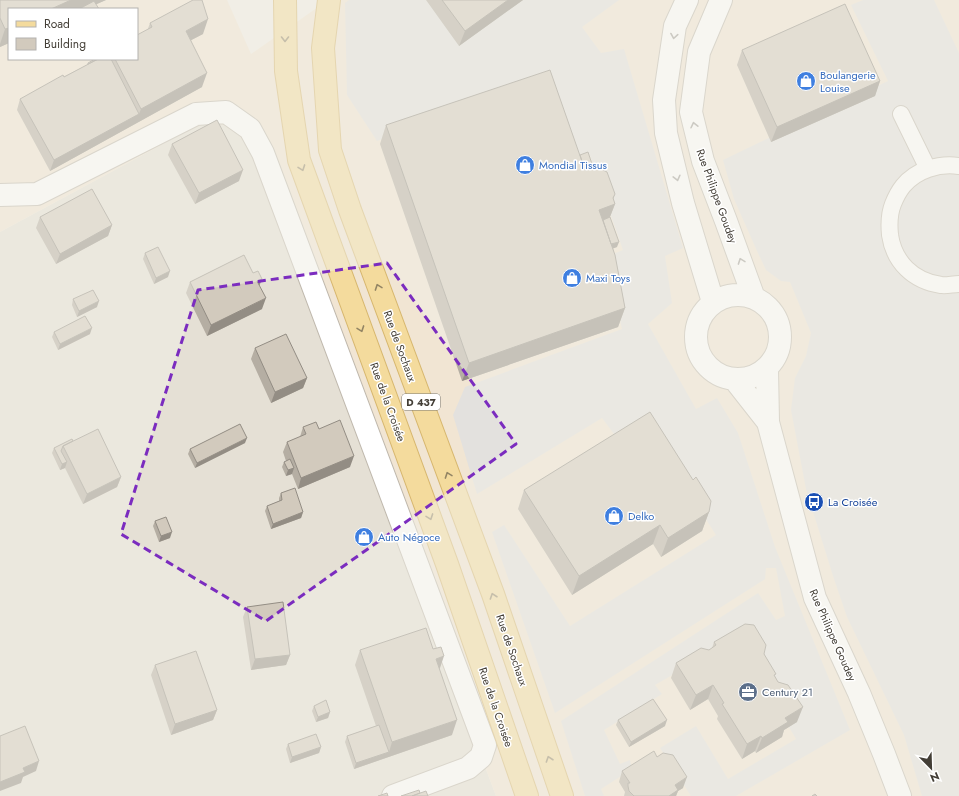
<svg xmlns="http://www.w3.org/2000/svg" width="959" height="796" viewBox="0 0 959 796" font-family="Jost,sans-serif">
  <rect width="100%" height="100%" fill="#f1eee6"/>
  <!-- residential -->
  <path fill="#e5e0d5" d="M237 104 496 796H0V232Z"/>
  <!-- commercial -->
  <path fill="#f1e5d3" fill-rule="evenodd" d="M0 0H227L251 54 328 0H959V796H496L237 104 0 232ZM9 9H137V59H9Z"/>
  <!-- parking -->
  <path fill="#e3e1de" d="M349 0H619L582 27 601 53 624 49 683 248 665 256 672 303 648 324 696 409 717 398 738 433 775 547 850 730 736 796H691L660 748 696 726 728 779 796 739 736 638 655 685 662 694 604 730 620 764 630 760 632 769 601 789 604 796H585L561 721 758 593 776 620 785 616 776 568H766L765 579 555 713 492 532 504 525 570 626 716 535 644 422 617 438 602 418 477 494 453 415 465 387 622 329 606 257 623 250 589 153 573 156 547 83 377 141 347 95 345 3Z
    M863 0H934L959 53V796H922L904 735 847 617 833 576 806 489 791 410 795 378 806 356 811 333 790 282 781 281 766 270 757 251 734 199 723 160 888 81 851 5Z"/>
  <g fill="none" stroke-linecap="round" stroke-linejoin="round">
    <defs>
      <path id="service" d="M901 114 928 169
        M959 166C939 163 916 170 903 186 899 191 895 199 893 204 889 214 889 225 890 235 894 262 913 281 941 285 946 286 953 284 959 284"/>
      <path id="minor" d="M687 0 675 26 664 100 666 133 683 203 713 302
        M721 0 699 52 691 112 703 161 726 221 754 298
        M0 195 37 194 196 114 226 112 250 129 263 153 485 745 481 757 468 768 393 796
        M696 337a42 42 0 1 1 84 0a42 42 0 1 1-84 0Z
        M767 369 768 422 815 598 859 693 884 754 900 796
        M735 380 768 422"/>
      <path id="primary" d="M285 0 286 71 299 160 447 564 527 796
        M329 0 323 48 330 150 350 210 493 594 562 796"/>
    </defs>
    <!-- service casing -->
    <use href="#service" stroke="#bfb8ad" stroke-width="18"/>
    <!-- minor casing -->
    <use href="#minor" stroke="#bfb8ad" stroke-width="24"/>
    <!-- primary casing -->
    <use href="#primary" stroke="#d7b76f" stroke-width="24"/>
    <!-- service -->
    <use href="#service" stroke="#fff" stroke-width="16"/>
    <!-- minor -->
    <use href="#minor" stroke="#fff" stroke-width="22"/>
    <!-- primary -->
    <use href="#primary" stroke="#f4db9d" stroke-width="22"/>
  </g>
  <!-- wall -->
  <path fill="#b5aea3" d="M0 0H106L96 4 9 9V43L0 47Z
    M426 0H523L459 46Z
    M150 23 203 34 191 40 202 87 50 171 17 110 20 99 87 65 88 63 95 59H137Z
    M742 50 880 81 875 96 771 142 737 65Z
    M386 125 580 155 593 167 603 170 615 204 610 217 617 247 613 248 625 308 618 327 462 381 380 144Z
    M172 144 239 181 195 204 168 155Z
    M40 217 112 225 108 236 56 264 36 228Z
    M145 253 168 277 154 284 143 259Z
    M190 282 259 286 262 309 207 336 186 293Z
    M73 299 97 307 77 317 72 305Z
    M54 332 90 334 58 350 52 337Z
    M255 348 307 378 303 388 271 403 251 359Z
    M303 427 319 429 350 467 298 489 292 474 286 476 282 467 284 462 286 461 283 452 287 442 300 437Z
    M73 441 121 477 117 487 83 504 65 468 60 470 52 453 54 448Z
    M245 443 195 468 188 454 190 449Z
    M524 490 709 512 702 531 661 557 653 544 572 595 518 509Z
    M281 493 303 512 301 518 271 529 265 511 267 506 279 501V498Z
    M155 521 170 538 159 542 153 526Z
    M247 607 290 655 286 665 251 670 243 617Z
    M714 642 764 654 797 722 784 730 782 737 756 753 755 751 742 759 717 719 718 716 708 699 690 710 671 678 676 663 709 650 712 648Z
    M360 650 439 669 452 735 354 769 345 742 347 736 376 726 355 665Z
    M155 665 217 710 213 720 171 735 151 675Z
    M314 706 330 712 328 718 316 722 312 711Z
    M618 720 665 726 629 747 616 725Z
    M288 744 321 747 319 753 290 763 286 749Z
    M657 757 683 788 678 791 676 796H624L625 792 619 782 622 771Z"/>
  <!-- shaded-wall -->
  <path fill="#938d84" d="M71 0H106L86 9H51Z
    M508 0H523L459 46 465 31Z
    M208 19 203 34 180 46 186 31Z
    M9 28V43L0 47V44L5 29Z
    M207 73 202 87 50 171 54 160 139 114 141 109Z
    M880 81 875 96 771 142 777 127Z
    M243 170 239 181 195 204 199 193Z
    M615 194 611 205 615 204 608 222 596 227 599 210Z
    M112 225 108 236 56 264 60 254Z
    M619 242 617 247 601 253 603 247Z
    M170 271 168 277 154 284 156 278Z
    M262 279 258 289 257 281Z
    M266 298 262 309 207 336 211 325Z
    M99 301 97 307 77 317 79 311Z
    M625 308 618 327 462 381 469 363Z
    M92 328 90 334 58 350 60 344Z
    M307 378 303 388 271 403 275 392Z
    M247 438 245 443 195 468 197 463Z
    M354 456 350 467 298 489 301 478Z
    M67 462 65 468 60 470 62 464Z
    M294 468 292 474 286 476 288 470Z
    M121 477 117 487 83 504 87 494Z
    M303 512 301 518 271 529 273 524Z
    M709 512 702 531 661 557 668 538Z
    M660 525 653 544 572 595 579 576Z
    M172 532 170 538 159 542 161 536Z
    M290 655 286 665 251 670 255 659Z
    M444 656 439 671 436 659Z
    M713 685 708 699 690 710 696 695Z
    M803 707 797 722 784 730 782 737 756 753 762 738 785 718Z
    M217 710 213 720 171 735 175 724Z
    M330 712 328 718 316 722 318 717Z
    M457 720 452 735 354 769 356 763 389 752 392 742Z
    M667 720 665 726 629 747 631 742Z
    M761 736 755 751 742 759 747 744Z
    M321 747 319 753 290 763 292 757Z
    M39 761 36 771 23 777 21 783 0 791V782L23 768Z
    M687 777 683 788 678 791 676 796H669L675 785Z"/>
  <!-- building -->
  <path fill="#d2cabd" stroke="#938d84" d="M0 0H71L51 9H9V28L5 29 0 18Z
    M193 0H202L208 19 186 31 207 73 141 109 115 59H137V35L152 27 150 23Z
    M442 0H508L465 31Z
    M94 1 99 9H79Z
    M845 4 880 81 777 127 742 50Z
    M95 59H98L88 64V63Z
    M98 59H111L139 114 54 160 20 99 63 75 64 77Z
    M550 70 585 170 601 164 603 170 607 172 615 194 613 198 615 204 599 210 615 255 625 308 469 363 386 125Z
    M217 120 243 170 199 193 172 144Z
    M588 152 593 167 585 170 580 155Z
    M92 189 112 225 60 254 40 217Z
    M610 217 619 242 611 244 603 220Z
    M158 247 170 271 156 278 145 253Z
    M244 255 253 273 258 271 262 279 257 281 266 298 211 325 190 282Z
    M93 290 99 301 79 311 73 299Z
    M85 316 92 328 60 344 54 332Z
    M286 334 307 378 275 392 255 348Z
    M650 412 693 480 696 477 711 501 709 512 668 538 660 525 579 576 524 490Z
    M340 420 354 456 301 478 287 442 306 434 303 427 316 422 319 429Z
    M240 424 247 438 197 463 190 449Z
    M98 429 121 477 87 494 63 446Z
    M72 439 73 441 63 446 61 451 67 462 62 464 54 448Z
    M290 459 294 468 288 470 284 462Z
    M295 488 303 512 273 524 267 506 282 500 281 493Z
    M166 517 172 532 161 536 155 521Z
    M283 602 290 655 255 659 247 607Z
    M745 624 754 625 766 645 764 654 776 674 774 675 778 682 788 685 803 707 785 718 788 722 762 738 761 736 747 744 722 704 724 703 713 685 696 695 676 663 701 648 709 650 716 645 714 642Z
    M426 628 433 649 441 647 444 656 436 659 457 720 392 742 360 650Z
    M196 651 217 710 175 724 155 665Z
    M653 699 667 720 631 742 618 720Z
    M326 700 330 712 318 717 314 706Z
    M379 725 389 752 356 763 347 736Z
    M25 726 39 761 23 768 25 772 0 782V736Z
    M316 734 321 747 292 757 288 744Z
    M654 751 657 757 663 753 673 755 687 777 675 785 678 790 669 796H634L629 791 628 786V783H630L622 771Z
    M419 790 420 793 412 796H401Z
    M426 791 428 796H412Z
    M387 793 388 796H378Z
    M815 794 817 796H812Z"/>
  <!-- one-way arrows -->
  <defs><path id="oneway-chevron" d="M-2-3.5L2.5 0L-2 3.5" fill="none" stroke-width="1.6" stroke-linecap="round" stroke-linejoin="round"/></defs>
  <g stroke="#a19e9a">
    <use href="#oneway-chevron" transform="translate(674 36) rotate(99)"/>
    <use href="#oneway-chevron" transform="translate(694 125) rotate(-103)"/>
    <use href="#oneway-chevron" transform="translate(677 178) rotate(76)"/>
    <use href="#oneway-chevron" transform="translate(741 261) rotate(-110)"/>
  </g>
  <g stroke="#938564">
    <use href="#oneway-chevron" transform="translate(285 39) rotate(90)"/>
    <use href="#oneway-chevron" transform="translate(302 168) rotate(70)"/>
    <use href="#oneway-chevron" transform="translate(378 287) rotate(-110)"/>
    <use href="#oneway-chevron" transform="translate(361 329) rotate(70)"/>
    <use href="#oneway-chevron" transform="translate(448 475) rotate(-110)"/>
    <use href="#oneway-chevron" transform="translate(430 517) rotate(70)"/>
    <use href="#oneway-chevron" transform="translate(493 596) rotate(-109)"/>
    <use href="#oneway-chevron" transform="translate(549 759) rotate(-109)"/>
  </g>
  <!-- marked area -->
  <path d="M0 0H959V796H0ZM387 263 516 444 266 621 121 534 198 290Z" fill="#f1eee6" fill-opacity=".55" fill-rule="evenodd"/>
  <path fill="none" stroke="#7b2cbf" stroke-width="3" stroke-dasharray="8 5" stroke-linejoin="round" d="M387 263 516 444 266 621 121 534 198 290Z"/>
  <!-- icons -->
  <defs>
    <symbol id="shop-disc" viewBox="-11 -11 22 22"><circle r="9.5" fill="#3f7fe0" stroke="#fff"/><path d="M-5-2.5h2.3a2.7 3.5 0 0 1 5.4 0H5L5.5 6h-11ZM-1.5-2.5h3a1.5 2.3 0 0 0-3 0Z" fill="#fff"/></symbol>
    <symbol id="bus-disc" viewBox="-11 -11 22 22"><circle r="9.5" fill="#1a4fb4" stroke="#fff"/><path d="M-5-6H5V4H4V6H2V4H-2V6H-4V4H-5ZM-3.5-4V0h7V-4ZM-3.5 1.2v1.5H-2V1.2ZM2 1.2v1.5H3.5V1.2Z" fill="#fff"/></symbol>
    <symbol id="office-disc" viewBox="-11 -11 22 22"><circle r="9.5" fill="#5c6f8a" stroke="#fff"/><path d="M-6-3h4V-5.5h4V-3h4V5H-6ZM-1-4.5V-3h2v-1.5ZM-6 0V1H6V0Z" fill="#fff"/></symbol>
  </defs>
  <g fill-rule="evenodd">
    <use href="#shop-disc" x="795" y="70" width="22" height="22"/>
    <use href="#shop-disc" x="514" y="154" width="22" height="22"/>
    <use href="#shop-disc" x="561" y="267" width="22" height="22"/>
    <use href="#bus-disc" x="803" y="491" width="22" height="22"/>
    <use href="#shop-disc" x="603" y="505" width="22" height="22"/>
    <use href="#shop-disc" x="353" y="526" width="22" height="22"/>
    <use href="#office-disc" x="737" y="681" width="22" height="22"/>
  </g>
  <g text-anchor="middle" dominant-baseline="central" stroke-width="3" stroke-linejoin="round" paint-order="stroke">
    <!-- shield labels -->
    <rect fill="#fff" stroke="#7b7872" stroke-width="1" x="402" y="394" width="38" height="16" rx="3"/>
    <g font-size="10" font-weight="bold" fill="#433e36">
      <text x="421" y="402">D 437</text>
    </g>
    <!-- shop labels -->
    <g font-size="11" fill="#366cbe" stroke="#fff" text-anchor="start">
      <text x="820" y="75">Boulangerie<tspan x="820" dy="13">Louise</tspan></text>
      <text x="539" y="165">Mondial Tissus</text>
      <text x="586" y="278">Maxi Toys</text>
      <text x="628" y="516">Delko</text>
      <text x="378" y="537">Auto Négoce</text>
    </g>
    <!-- street labels -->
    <g font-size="11" fill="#433e36" stroke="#fff">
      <text transform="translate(717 196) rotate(70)">Rue Philippe Goudey</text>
      <text transform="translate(400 346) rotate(70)">Rue de Sochaux</text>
      <text transform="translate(388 402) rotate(70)">Rue de la Croisée</text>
      <text transform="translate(833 635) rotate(66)">Rue Philippe Goudey</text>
      <text transform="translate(512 650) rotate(71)">Rue de Sochaux</text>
      <text transform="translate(496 707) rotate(71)">Rue de la Croisée</text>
    </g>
    <!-- transit labels -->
    <g font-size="11" fill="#164399" stroke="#fff" text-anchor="start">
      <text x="828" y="502">La Croisée</text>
    </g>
    <!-- service labels -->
    <g font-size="11" fill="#4e5e75" stroke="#fff" text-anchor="start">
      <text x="762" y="692">Century 21</text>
    </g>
  </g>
  <!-- legend -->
  <rect x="8" y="8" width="130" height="52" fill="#ffffff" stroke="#b4b2af"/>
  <rect x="16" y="21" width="20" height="6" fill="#f4db9d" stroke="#b4b2af"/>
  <text x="44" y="28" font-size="12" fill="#433e36">Road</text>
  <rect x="16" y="38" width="20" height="12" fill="#d2cabd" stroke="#b4b2af"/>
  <text x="44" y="48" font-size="12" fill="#433e36">Building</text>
  <!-- north arrow -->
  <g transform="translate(931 768) rotate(157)" stroke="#ffffff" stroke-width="3" paint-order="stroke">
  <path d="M0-3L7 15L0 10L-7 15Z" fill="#433e36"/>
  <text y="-6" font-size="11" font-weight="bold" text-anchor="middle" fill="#433e36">N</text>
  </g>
</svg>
